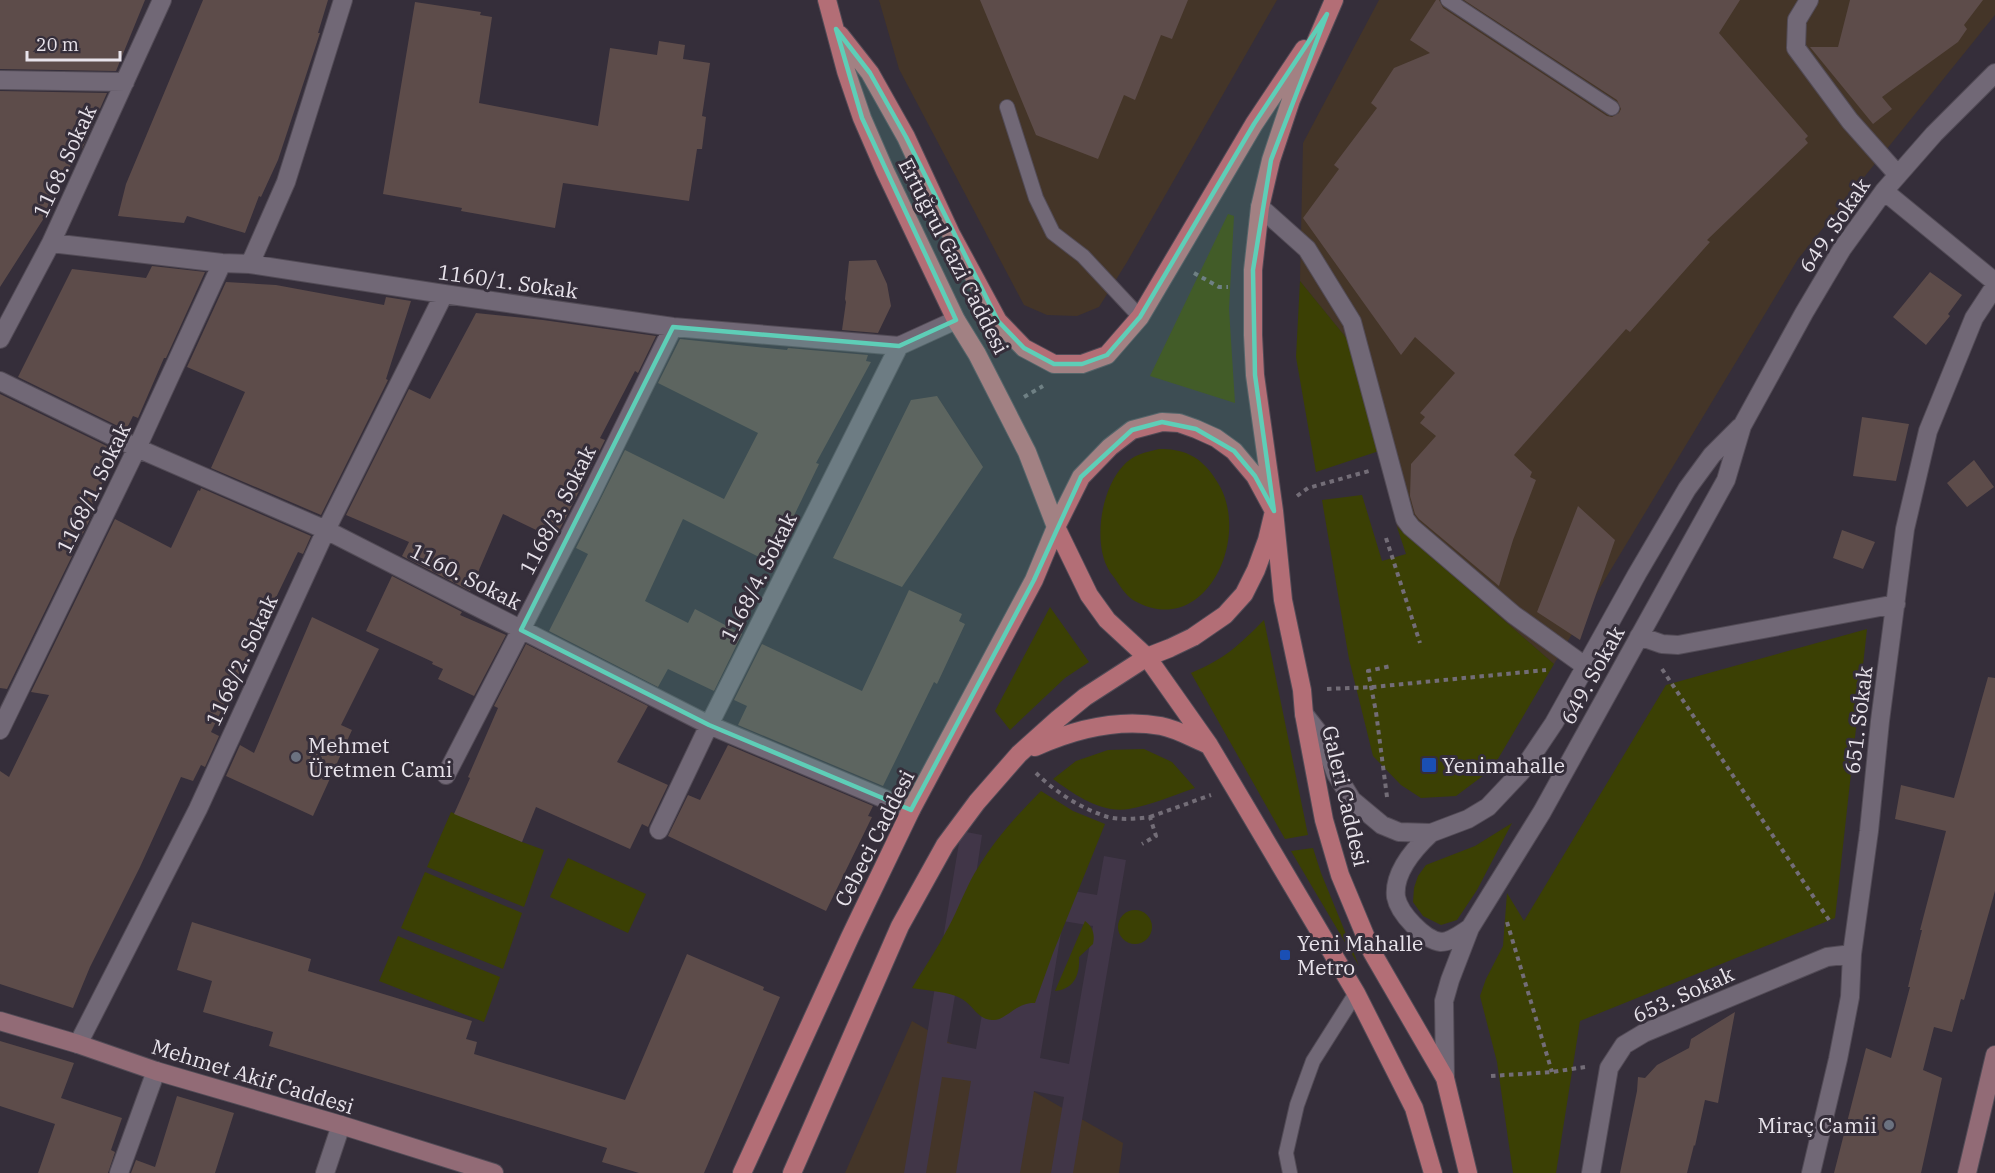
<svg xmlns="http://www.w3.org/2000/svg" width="1995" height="1173" viewBox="0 0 1995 1173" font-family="'IBM Plex Serif',serif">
  <rect width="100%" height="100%" fill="#352e3a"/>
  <!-- industrial -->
  <path fill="#443528" d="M879 0H1277L1127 262 1099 307 1077 316 1047 315 1024 305 899 69Z
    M1379 0H1995V15L1798 259 1554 664 1397 527 1382 450 1348 340 1300 281 1303 143Z
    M912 1021 1123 1143 1119 1173H845Z"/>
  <!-- built -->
  <path fill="#413648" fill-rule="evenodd" d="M961 831 982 835 976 875 1097 895 1104 856 1126 860 1073 1173H1051L1064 1097 1034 1091 1020 1173H956L971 1081 942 1077 926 1173H904ZM970 906 1000 911 976 1049 947 1043ZM1063 921 1093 926 1069 1064 1040 1058Z"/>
  <!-- green -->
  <path fill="#3b4004" d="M1228 214 1234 216 1229 309 1235 403 1150 376Z
    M1300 281 1348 340 1382 450 1316 472 1296 357Z
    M1159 449C1170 449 1181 450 1190 455 1201 460 1210 470 1216 480 1254 535 1205 642 1133 600 1125 595 1119 584 1113 576 1091 550 1100 490 1123 466 1132 455 1146 452 1159 449Z
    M1362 495 1382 561 1406 554 1397 527 1554 664 1492 769 1456 796 1421 798 1401 785 1373 756 1349 659 1322 500Z
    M1050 607 1089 662 1065 678 1010 730 995 711Z
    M1264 620 1308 835 1285 839 1191 673C1225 659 1239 645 1264 620Z
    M1867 629 1835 918 1580 1021 1556 1173H1513L1497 1062 1480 996 1486 979 1503 946 1507 893 1524 921 1666 685Z
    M1144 749 1172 762 1195 788C1174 795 1151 805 1129 809 1101 814 1074 794 1053 779L1076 761 1108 750Z
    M1041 791 1073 811 1105 824 1053 953 1035 1003C1015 1002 1007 1021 992 1020 977 1019 974 1006 962 999 948 991 928 991 912 988 924 968 937 949 948 928 959 908 966 886 979 866 996 838 1018 814 1041 791Z
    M451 812 522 842 544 850 524 907 427 867Z
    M1512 823 1477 890 1457 920 1441 925 1423 916 1413 902 1414 888 1418 876 1426 865 1475 846Z
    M1313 848 1321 873 1359 966 1291 851Z
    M568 858 646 894 628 933 550 897Z
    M425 872 522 913 503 969 401 928Z
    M1118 927a17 17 0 1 1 34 0a17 17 0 1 1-34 0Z
    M1085 921C1093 927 1095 934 1093 944L1079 957C1080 975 1074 989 1055 991Z
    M398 936 500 977 484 1022 379 981Z"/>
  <!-- building -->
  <path fill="#5d4c4a" d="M0 0H145L116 71 0 69Z
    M203 0H328L318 33H320L278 160 261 197 259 196 245 233 187 216 184 223 118 216 126 184Z
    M980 0H1188L1172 39 1161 35 1135 100 1124 95 1098 159 1036 135Z
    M1436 0H1439L1443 8 1607 116 1612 117 1619 113 1621 109 1617 100 1464 0H1740L1719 33 1808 136 1805 139 1808 143 1707 240 1710 242 1630 332 1626 329 1514 455 1532 472 1530 477 1536 480 1513 540 1499 586 1419 519 1415 514 1410 496 1411 464 1436 436 1420 423 1425 417 1420 413 1455 373 1415 337 1401 355 1303 218 1339 169 1334 165 1377 108 1371 103 1394 68 1430 53 1410 40Z
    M1850 0H1983L1964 25 1967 29 1958 42 1882 97 1892 109 1873 124 1810 47H1838Z
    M415 2 481 12 480 15 492 17 479 103 598 126 610 48 657 55 659 41 685 45 683 59 710 63 702 116 706 117 702 149H697L689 201 563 183 555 228 461 211 462 208 383 194Z
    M0 91 107 93 82 149H79L44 218 0 287Z
    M876 260 887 284 891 306 878 333 842 330 846 302 845 299 849 261Z
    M152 266 205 272 166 358H164L138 418 133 416 126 430 18 377 72 269 146 278Z
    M1930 272 1962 295 1948 314 1950 316 1926 345 1893 317Z
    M226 282 276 285 384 305 386 297 411 301 386 379 388 380 321 515 211 468 245 392 187 367Z
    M476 313 543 320 656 336 638 373 635 371 600 438 605 440 555 539 503 514 470 591 402 556 409 542 346 515 409 389 430 399Z
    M680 339 787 350 788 348 868 355 866 361 871 362 816 463 819 464 771 563 683 519 645 601 688 623 695 609 742 634 714 691 668 669 658 687 549 631 588 554 576 548 625 450 724 499 758 433 658 383Z
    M0 394 117 451 91 507 95 509 7 689 0 688Z
    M937 396 983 467 902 587 833 558 911 400Z
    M1862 417 1909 424 1896 481 1853 476Z
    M1974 460 1994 487 1967 507 1947 483Z
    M201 488 311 536 303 554 298 552 211 732 219 736 205 767 201 765 193 781 181 777 140 867 90 967 73 1008 0 984V771L9 777 49 695 31 692 115 519 171 548 198 490 200 491Z
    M1578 506 1615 540 1580 640 1537 612Z
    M1842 530 1875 542 1863 569 1833 558Z
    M392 576 462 612 460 615 506 635 474 696 438 679 443 669 432 664 433 662 366 631Z
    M909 590 962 614 959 621 965 624 937 684 934 682 883 786 738 725 747 706 734 700 762 644 862 691Z
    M312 617 379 649 341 725 352 730 313 816 226 776 240 745 254 753Z
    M526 644 648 706 617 762 668 785 648 827 642 824 630 849 536 807 522 842 454 814 470 778 468 777 498 708 494 706Z
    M1988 677 1995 678V891L1964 1000 1961 999 1952 1032 1934 1027 1923 1070 1942 1078 1921 1173H1834L1866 1048 1891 1058 1910 987H1908L1922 930H1920L1946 831 1895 819 1901 785 1954 798Z
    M728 745 873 806 868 816 872 817 826 911 668 836 688 795 700 800Z
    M192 922 311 959 308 971 472 1021 466 1039 477 1042 474 1054 625 1100 687 954 764 987 763 990 780 997 704 1173H639L602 1162 607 1148 269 1046 273 1032 203 1012 212 981 177 970Z
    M1735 1012 1718 1103 1705 1100 1695 1146 1694 1145 1687 1173H1620L1637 1091 1638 1077 1645 1078 1657 1065 1689 1048 1691 1039Z
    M0 1041 74 1063 61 1098 122 1118 111 1150 115 1152 108 1173H38L55 1124 0 1106Z
    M177 1096 234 1113 215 1173H131L136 1160 155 1167Z"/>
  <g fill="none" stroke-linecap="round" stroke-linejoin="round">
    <defs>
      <path id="lane" d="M1448 0 1612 108
        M1007 107 1036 198 1053 233 1083 256 1140 317
        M1290 1173 1286 1153 1297 1105 1313 1061 1356 993"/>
      <path id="street" d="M1809 0 1797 20 1796 48 1850 121 1898 175
        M0 80 125 82
        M1884 191 1995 282
        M1260 207 1307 249 1352 322 1405 519 1411 527 1514 615 1585 666
        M51 243 222 263 250 264 444 294 673 327 899 346 956 320
        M250 264 286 182 343 0
        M0 339 51 243 162 0
        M0 381 137 448 326 530 709 725 911 810
        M1639 636 1662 644 1678 645 1896 604
        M1304 714 1322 737 1336 774 1352 800 1382 825 1399 832 1431 833 1468 819 1488 807 1521 772 1554 723 1637 574 1687 489 1712 455 1740 427
        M0 730 137 448 222 263
        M446 775 591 494 673 327
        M659 830 709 725 899 346
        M1431 833C1415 848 1393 872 1396 897 1399 913 1424 940 1441 942 1451 942 1462 933 1470 928
        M78 1044 198 809 326 530 444 294
        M1445 1078 1444 1001 1450 980 1470 928 1542 812 1726 480 1742 426 1804 313 1842 249 1884 191 1934 134 1995 73
        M119 1173 156 1071
        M325 1173 341 1125
        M1591 1173 1609 1068 1624 1045 1644 1033 1827 957 1852 954
        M1811 1173 1838 1059 1850 997 1852 954 1869 831 1880 721 1905 529 1928 431 1974 318 1995 286"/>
      <path id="secondary" d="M0 1021 78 1044 156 1071 341 1125 494 1173
        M1967 1173 1995 1055"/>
      <path id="primary" d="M827 0 846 71 862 118 885 171 956 320 977 354 1027 452 1056 527 1089 595 1107 620 1147 657 1209 745 1234 787 1356 993 1414 1108 1433 1173
        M840 35 870 73 906 137 951 234 998 321 1024 348 1054 364H1082L1107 355 1140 317 1254 124 1304 49
        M1035 747C1075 729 1117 718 1161 726 1177 729 1194 739 1209 745
        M742 1173 850 937 911 810 1034 580 1056 527 1081 477 1110 447 1132 430 1162 422 1179 423 1196 429 1216 438 1234 451 1255 476 1274 511 1283 600 1302 690 1304 714 1324 820 1340 875 1372 952 1445 1078 1468 1173
        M792 1173 900 926 945 845 977 802 1019 754 1058 719 1085 697 1147 657 1170 648 1193 637 1225 615 1244 594 1256 570 1267 540 1274 511 1255 375 1253 335V270L1260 207 1271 160 1291 100 1334 0"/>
    </defs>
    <!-- lane casing -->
    <use href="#lane" stroke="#524b56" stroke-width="16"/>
    <!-- street casing -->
    <use href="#street" stroke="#524b56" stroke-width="20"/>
    <!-- secondary casing -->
    <use href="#secondary" stroke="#524b56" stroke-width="20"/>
    <!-- primary casing -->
    <use href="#primary" stroke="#524b56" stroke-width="20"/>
    <!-- path -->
    <path stroke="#736d77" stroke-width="4" stroke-dasharray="4.5 4.5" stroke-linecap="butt" d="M1194 273 1219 287H1228
      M1024 397 1043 386
      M1297 496 1308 488 1369 471
      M1386 538 1420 643
      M1662 669 1831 923
      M1327 689 1373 687 1546 670
      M1036 773C1055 792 1082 809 1108 817 1121 820 1136 819 1150 817L1156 836 1142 844
      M1387 797 1376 712 1368 671 1391 666
      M1150 817 1211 795
      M1507 922 1552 1072
      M1491 1076 1552 1072 1585 1067"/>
    <!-- lane -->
    <use href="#lane" stroke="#716876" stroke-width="14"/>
    <!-- street -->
    <use href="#street" stroke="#716876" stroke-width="18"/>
    <!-- secondary -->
    <use href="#secondary" stroke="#926b76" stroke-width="18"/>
    <!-- primary -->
    <use href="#primary" stroke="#b36e76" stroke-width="18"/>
  </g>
  <!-- marked area -->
  <path fill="#5eceb7" fill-opacity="0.2" stroke="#5eceb7" stroke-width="4.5" stroke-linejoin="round" d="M1327 14 1271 160 1253 270 1255 375 1274 511 1255 476 1234 451 1196 429 1162 422 1132 430 1081 477 1034 580 911 810 709 725 521 630 673 327 899 346 956 320 862 118 836 29 870 73 906 137 998 321 1024 348 1054 364H1082L1107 355 1140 317 1254 124Z"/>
  <!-- markers -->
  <g fill="#6b7280" stroke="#352e3a" stroke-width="2">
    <circle cx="296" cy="757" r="6"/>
    <circle cx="1889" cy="1125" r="6"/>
  </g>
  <g fill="#1a4fb4" stroke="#352e3a" stroke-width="2">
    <rect x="1421" y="757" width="16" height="16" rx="3"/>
    <rect x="1279" y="949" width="12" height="12" rx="3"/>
  </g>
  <g text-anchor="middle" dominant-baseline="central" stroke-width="6" stroke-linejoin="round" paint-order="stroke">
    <!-- street labels -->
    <g font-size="21" fill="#e8e3eb" stroke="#352e3a">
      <text transform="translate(64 161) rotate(-65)">1168. Sokak</text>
      <text transform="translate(1834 225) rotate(-56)">649. Sokak</text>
      <text transform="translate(954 256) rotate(63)">Ertuğrul Gazi Caddesi</text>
      <text transform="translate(508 281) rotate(8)">1160/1. Sokak</text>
      <text transform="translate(93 488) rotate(-64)">1168/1. Sokak</text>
      <text transform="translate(557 510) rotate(-63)">1168/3. Sokak</text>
      <text transform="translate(466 576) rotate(27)">1160. Sokak</text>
      <text transform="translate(758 577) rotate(-63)">1168/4. Sokak</text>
      <text transform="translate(241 660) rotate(-65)">1168/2. Sokak</text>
      <text transform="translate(1592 675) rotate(-61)">649. Sokak</text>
      <text transform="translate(1858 720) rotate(-83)">651. Sokak</text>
      <text transform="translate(1346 796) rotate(77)">Galeri Caddesi</text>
      <text transform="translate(874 838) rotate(-63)">Cebeci Caddesi</text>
      <text transform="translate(1683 994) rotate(-24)">653. Sokak</text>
      <text transform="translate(253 1076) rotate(17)">Mehmet Akif Caddesi</text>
    </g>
    <!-- poi labels -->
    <g font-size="21" fill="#e8e3eb" stroke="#352e3a" text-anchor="start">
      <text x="308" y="745">Mehmet<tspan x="308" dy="24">Üretmen Cami</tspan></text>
      <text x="1442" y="765">Yenimahalle</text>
      <text x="1297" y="943">Yeni Mahalle<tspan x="1297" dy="24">Metro</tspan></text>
      <text x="1877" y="1125" text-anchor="end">Miraç Camii</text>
    </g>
  </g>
  <!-- scale -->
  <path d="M27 51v9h93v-9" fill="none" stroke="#e8e3eb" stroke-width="3"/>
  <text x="36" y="51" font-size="18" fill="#e8e3eb" stroke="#352e3a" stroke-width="4.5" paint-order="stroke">20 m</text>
</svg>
